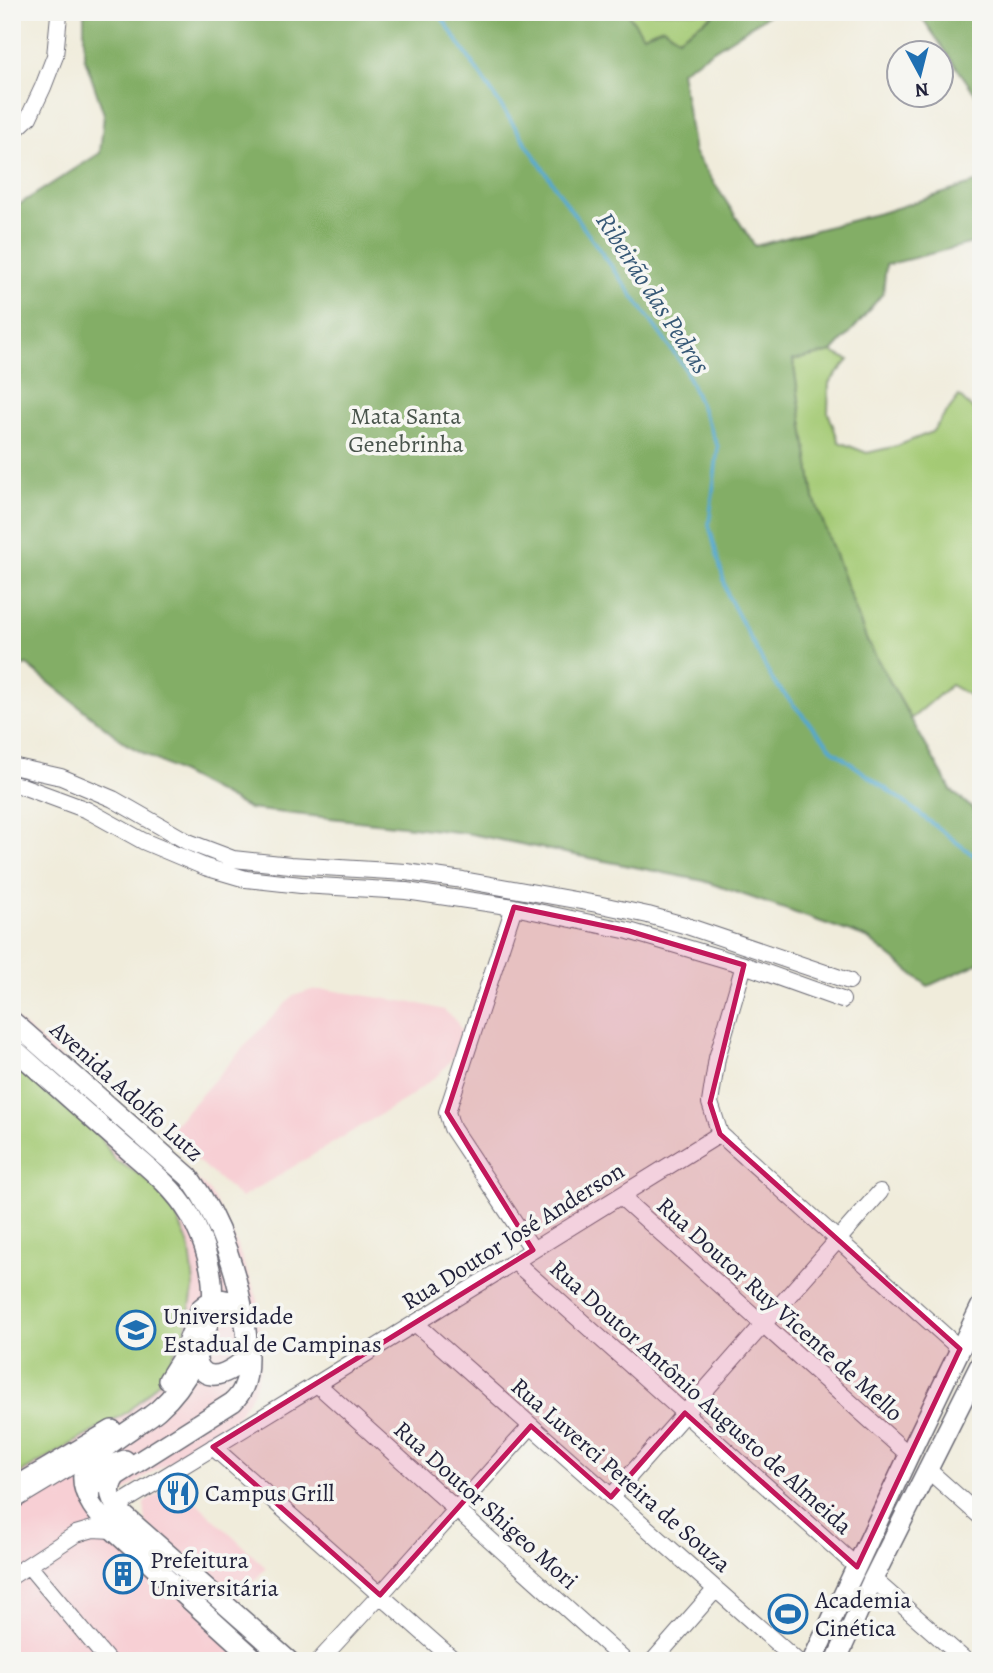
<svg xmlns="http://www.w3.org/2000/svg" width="993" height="1673" viewBox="0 0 993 1673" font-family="Alegreya,serif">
  <rect width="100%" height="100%" fill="#f6f6f2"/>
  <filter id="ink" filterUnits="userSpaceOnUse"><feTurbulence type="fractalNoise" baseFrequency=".0143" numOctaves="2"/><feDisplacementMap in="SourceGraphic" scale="14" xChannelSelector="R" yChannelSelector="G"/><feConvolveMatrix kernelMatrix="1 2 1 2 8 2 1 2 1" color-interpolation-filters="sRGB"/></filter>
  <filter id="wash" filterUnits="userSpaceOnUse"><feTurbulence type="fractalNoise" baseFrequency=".00686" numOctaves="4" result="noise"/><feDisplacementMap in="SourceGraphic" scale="28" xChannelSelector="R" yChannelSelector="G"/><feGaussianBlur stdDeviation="1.57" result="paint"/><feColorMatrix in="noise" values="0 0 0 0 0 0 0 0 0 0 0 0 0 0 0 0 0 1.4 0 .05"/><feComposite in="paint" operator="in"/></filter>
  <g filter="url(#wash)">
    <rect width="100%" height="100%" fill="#f0ecdb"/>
    <!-- built -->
    <path fill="#f7cfd4" d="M312 990H330L420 1004 444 1010 456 1021 463 1033 462 1047 439 1074 408 1098 241 1198 166 1134 250 1040 293 996Z
      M12 1016 132 1118 210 1192 232 1233 258 1300 261 1364 253 1393 229 1427 151 1473 121 1494 109 1507 136 1537 180 1578 273 1661H12Z
      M176 1483 266 1568 236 1601 146 1523 144 1503Z"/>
    <!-- green -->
    <path fill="#a4ca75" stroke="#637658" stroke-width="2" d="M627 12H718L678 38 643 36Z
      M832 352 849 360 829 383 828 412 839 442 867 453 897 446 932 432 959 396 981 417V698H974L951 685 911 719 867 641 814 498 793 360Z
      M12 1061 102 1139 114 1159 142 1176 158 1190 177 1218 186 1238 190 1249 194 1285 186 1329 161 1379 145 1396 126 1413 12 1478Z"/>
    <!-- forest -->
    <path fill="#83ae66" stroke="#526850" stroke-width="2" d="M84 12H627L643 35 663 27 678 38 718 12H773L681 71 694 152 755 246 884 212 981 181V241L886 265 883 293 857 325 832 352 793 360 814 498 867 641 951 790 981 816V962L928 986 867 938 704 881 466 833 249 809 126 744 27 665 12 669V209L100 153 104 114 84 56Z
      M917 12H981V102L920 15Z"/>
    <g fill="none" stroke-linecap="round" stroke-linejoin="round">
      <!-- stream -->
      <path stroke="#53a8cf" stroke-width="3.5" d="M438 12 573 213 684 367 718 447 709 525 728 596 773 681 834 751 904 802 981 861"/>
    </g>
  </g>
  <g filter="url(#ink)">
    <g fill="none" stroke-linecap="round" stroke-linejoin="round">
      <defs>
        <path id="minor" d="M12 133 29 117 43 87 55 56 59 15 58 12
          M12 766 61 777 113 799 188 842 233 859 290 865 406 872 463 880 597 904 648 915 684 925 849 981
          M12 784 22 786 87 810 143 841 205 867 246 879 301 885 406 891 514 907 629 931 744 965 842 1000
          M514 907 447 1112 452 1128 533 1250
          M720 1134 960 1349
          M720 1134 710 1103 717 1058 744 965
          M620 1196 909 1455
          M515 1262 857 1567
          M415 1323 797 1661
          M317 1384 625 1661
          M213 1447 455 1661
          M927 1469 981 1517
          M611 1497 880 1192
          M12 1502 95 1452
          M118 1510 125 1501 317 1384 720 1134
          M29 1566 108 1661
          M12 1576 76 1534 93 1529 113 1530
          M873 1579 966 1661
          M319 1661 380 1595 531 1426
          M653 1661 716 1589"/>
        <path id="major" d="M12 1021 189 1177C205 1199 218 1224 227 1250 238 1280 257 1359 243 1388 241 1393 237 1398 233 1402L116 1476C107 1488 110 1498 118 1510L289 1661
          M12 1047C48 1079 84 1111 120 1143 145 1165 173 1186 190 1215 204 1240 215 1274 212 1302 207 1342 189 1383 158 1410 142 1424 84 1455 83 1475 81 1497 99 1516 113 1530L257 1661
          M196 1359C196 1360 200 1368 201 1369 213 1385 237 1366 247 1358
          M168 1380 180 1361 201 1308C215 1295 231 1297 243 1311
          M12 1489 112 1430
          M89 1500C92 1478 104 1466 125 1460
          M812 1661 909 1455 981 1306
          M836 1661 873 1579 981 1363"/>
      </defs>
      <!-- minor casing -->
      <use href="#minor" stroke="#6a6973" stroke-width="18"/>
      <!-- major casing -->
      <use href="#major" stroke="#6a6973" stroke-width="22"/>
      <!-- minor -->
      <use href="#minor" stroke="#fff" stroke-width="16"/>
      <!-- major -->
      <use href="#major" stroke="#fff" stroke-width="19"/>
    </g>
  </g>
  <!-- marked area -->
  <path fill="#c2185b" fill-opacity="0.2" stroke="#c2185b" stroke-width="5" stroke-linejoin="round" d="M514 907 629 931 744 965 710 1103 720 1134 960 1349 857 1567 685 1413 611 1497 531 1426 380 1595 213 1447 533 1250 447 1112Z"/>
  <!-- icons -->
  <defs>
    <symbol id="university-ring" viewBox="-11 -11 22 22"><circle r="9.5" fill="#f6f6f2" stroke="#1f6fb2" stroke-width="1.5"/><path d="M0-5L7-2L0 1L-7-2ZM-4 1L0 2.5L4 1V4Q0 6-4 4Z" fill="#1f6fb2"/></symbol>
    <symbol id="restaurant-ring" viewBox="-11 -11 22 22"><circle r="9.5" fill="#f6f6f2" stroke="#1f6fb2" stroke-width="1.5"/><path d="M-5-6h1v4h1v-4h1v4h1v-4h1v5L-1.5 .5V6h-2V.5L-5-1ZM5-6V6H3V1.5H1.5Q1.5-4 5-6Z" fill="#1f6fb2"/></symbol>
    <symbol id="building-ring" viewBox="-11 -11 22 22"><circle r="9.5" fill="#f6f6f2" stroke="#1f6fb2" stroke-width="1.5"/><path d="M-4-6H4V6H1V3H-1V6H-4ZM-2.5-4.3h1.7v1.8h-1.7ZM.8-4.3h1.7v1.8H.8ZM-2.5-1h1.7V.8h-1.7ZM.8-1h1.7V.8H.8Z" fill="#1f6fb2"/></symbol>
    <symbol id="stadium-ring" viewBox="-11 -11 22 22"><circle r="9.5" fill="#f6f6f2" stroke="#1f6fb2" stroke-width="1.5"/><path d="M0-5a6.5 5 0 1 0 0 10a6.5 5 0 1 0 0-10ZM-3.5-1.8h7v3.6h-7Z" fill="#1f6fb2"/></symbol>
  </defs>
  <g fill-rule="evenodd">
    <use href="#university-ring" x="114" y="1308" width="44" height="44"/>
    <use href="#restaurant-ring" x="156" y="1471" width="44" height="44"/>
    <use href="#building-ring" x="101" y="1552" width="44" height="44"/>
    <use href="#stadium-ring" x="766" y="1592" width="44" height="44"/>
  </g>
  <g text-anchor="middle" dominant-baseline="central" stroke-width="7" stroke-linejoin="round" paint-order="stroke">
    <!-- park labels -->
    <g font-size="24" fill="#49544c" stroke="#f6f6f2">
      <text x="406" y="416">Mata Santa<tspan x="406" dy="28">Genebrinha</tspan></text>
    </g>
    <!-- street labels -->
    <g font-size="24" fill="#22223b" stroke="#f6f6f2">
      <text transform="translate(127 1091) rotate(42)">Avenida Adolfo Lutz</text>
      <text transform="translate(513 1236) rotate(-32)">Rua Doutor José Anderson</text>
      <text transform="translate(780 1309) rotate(42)">Rua Doutor Ruy Vicente de Mello</text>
      <text transform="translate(701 1397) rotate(42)">Rua Doutor Antônio Augusto de Almeida</text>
      <text transform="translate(621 1475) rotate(41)">Rua Luverci Pereira de Souza</text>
      <text transform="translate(486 1505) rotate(42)">Rua Doutor Shigeo Mori</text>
    </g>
    <!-- poi labels -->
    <g font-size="24" fill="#22223b" stroke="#f6f6f2" text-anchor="start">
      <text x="163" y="1316">Universidade<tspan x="163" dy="28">Estadual de Campinas</tspan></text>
      <text x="205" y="1493">Campus Grill</text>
      <text x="150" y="1560">Prefeitura<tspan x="150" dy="28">Universitária</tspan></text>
      <text x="815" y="1600">Academia<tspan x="815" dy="28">Cinética</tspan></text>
    </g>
    <!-- water labels -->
    <g font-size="26" font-style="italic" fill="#365876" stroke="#f6f6f2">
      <text transform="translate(653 293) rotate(57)">Ribeirão das Pedras</text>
    </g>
  </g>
  <!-- margin -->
  <rect width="993" height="1673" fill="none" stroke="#f6f6f2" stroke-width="42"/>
  <!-- north arrow -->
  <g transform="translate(920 74) rotate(173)"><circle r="33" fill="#f6f6f2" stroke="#a1a1a9" stroke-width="2"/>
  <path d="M0-5L12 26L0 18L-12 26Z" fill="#1f6fb2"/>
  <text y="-10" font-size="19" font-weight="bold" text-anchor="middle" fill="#22223b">N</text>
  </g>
</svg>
